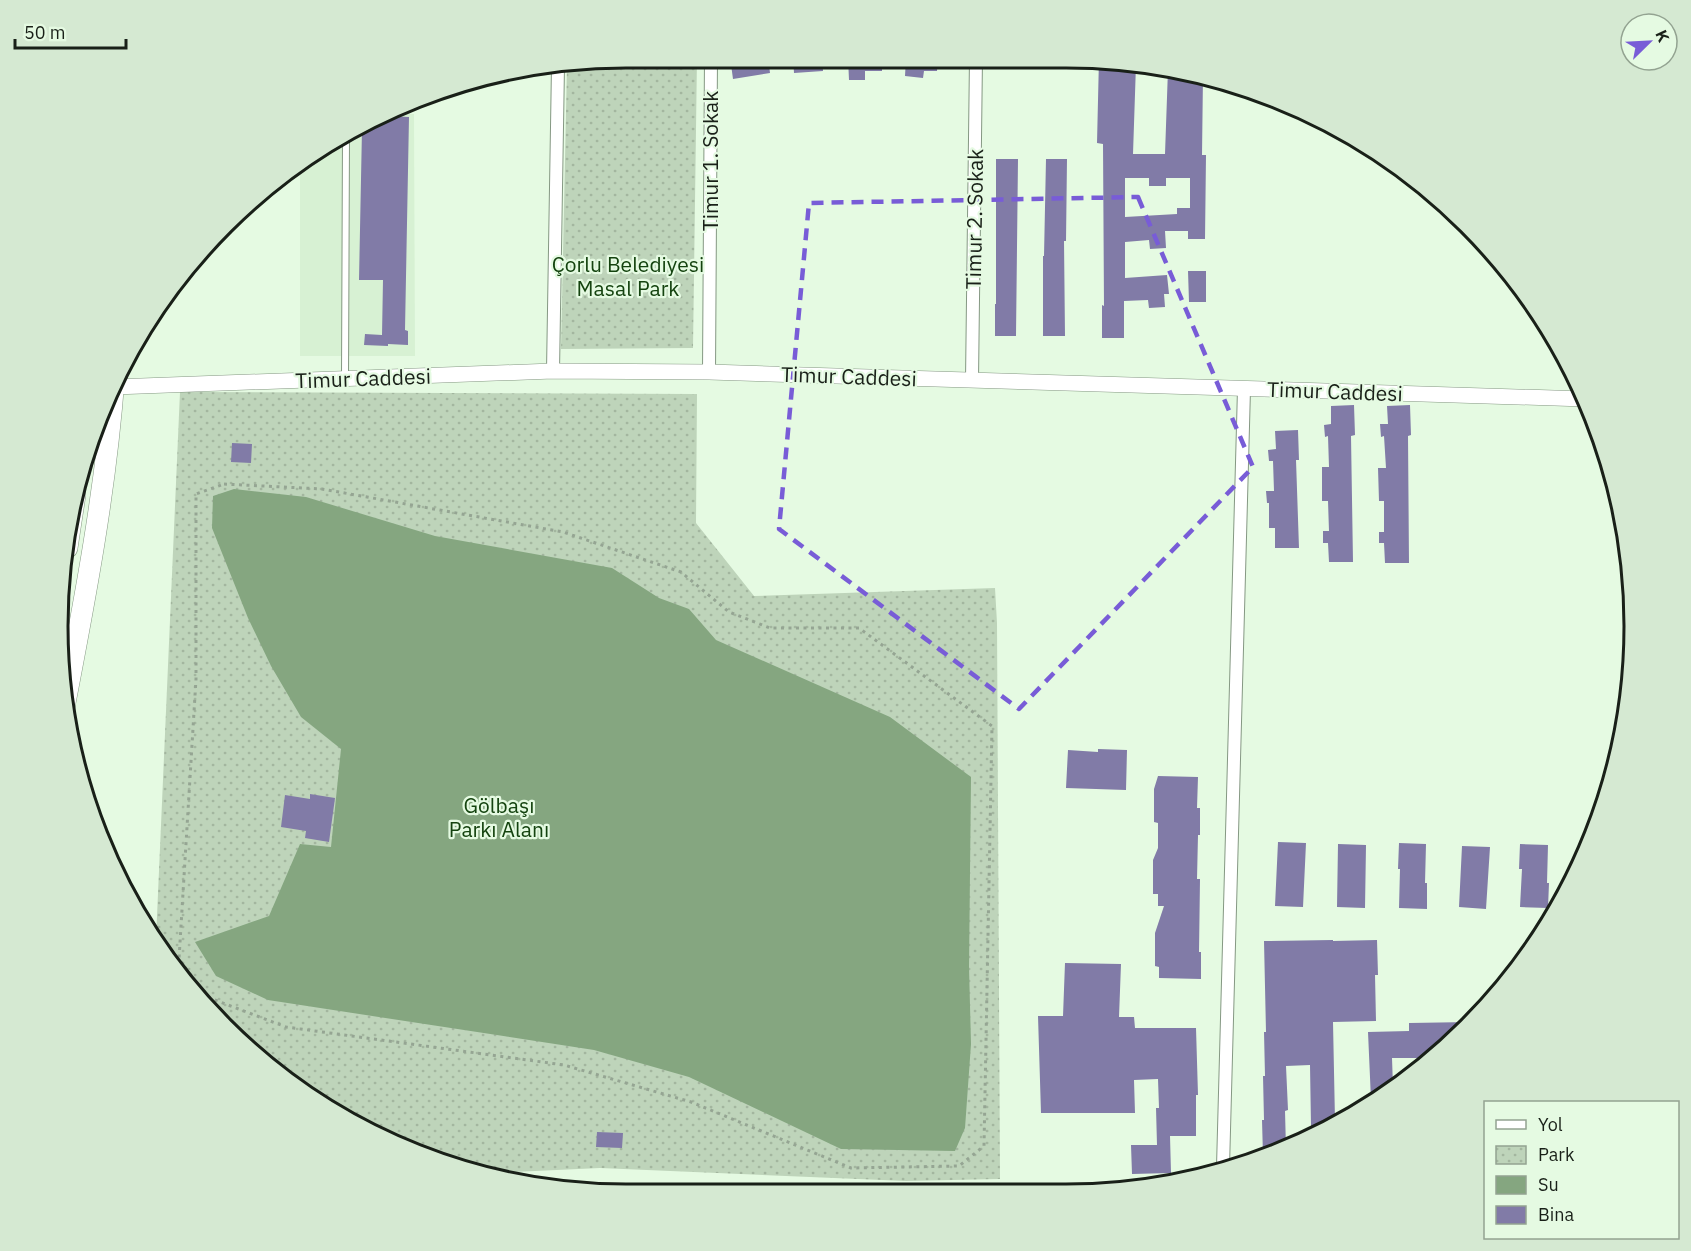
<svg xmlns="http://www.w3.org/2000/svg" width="1691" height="1251" viewBox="0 0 1691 1251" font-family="'IBM Plex Sans',sans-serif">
  <defs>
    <pattern id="park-dots" width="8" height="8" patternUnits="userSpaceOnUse" patternTransform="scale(1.5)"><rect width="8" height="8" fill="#bed4ba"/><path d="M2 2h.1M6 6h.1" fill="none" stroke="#a3b69f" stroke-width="1.8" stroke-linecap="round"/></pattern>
  </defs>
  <rect width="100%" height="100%" fill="#e5fae2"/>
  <!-- built -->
  <path fill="#d7f1d3" d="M394 114H414L415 356H300V162L310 153Z"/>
  <!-- park -->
  <path fill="url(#park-dots)" d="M626 57H697L693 348 561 349 567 65Z
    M180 392 697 394 696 523 754 596 995 588 997 623 1000 1179 906 1181 600 1168 489 1173 443 1164 342 1118 251 1053 175 972 156 939Z"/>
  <!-- water -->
  <path fill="#85a680" d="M234 489 306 497 435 536 612 568 659 598 689 609 716 640 890 717 971 777 969 967 971 1044 965 1128 955 1151 841 1149 689 1077 594 1050 268 1000 216 976 195 942 269 916 300 844 331 847 341 749 301 717 271 666 248 618 212 528 213 496Z"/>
  <!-- building -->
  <path fill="#817ba7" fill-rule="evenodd" d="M730 57H768L770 73 733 79Z
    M793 57H822L823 71 794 73Z
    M848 58H882V71H865V80H849Z
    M906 58H938L937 71H924L923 78 905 76Z
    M1099 58 1136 64 1133 154H1165L1168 69 1203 75 1202 155H1206L1205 239H1188V231H1165L1166 248 1150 249 1149 240 1125 242V278L1167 275 1169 294H1164L1165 307 1149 308 1148 300 1124 301V338H1102V305L1104 306 1103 144 1097 143ZM1125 178H1149V186H1166V178H1190V208H1177V214L1125 217Z
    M390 116 409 117 405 330 408 331V345L388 344V346L364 345 365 334 382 335 383 280H359L362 129Z
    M996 159H1018L1016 336H995V304H996Z
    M1046 159H1067L1066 241H1064L1065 336H1043V256H1044Z
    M1188 271H1206V302H1189Z
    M1354 405 1355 435 1351 436 1353 562H1329L1328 543H1323V531H1329L1328 501H1322V467H1329L1328 436 1325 437 1324 425 1331 424V406Z
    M1410 405 1411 435 1408 436 1409 563H1385L1384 543H1379V532H1384V501H1379L1378 468H1386L1384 436 1381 437 1380 424H1388L1387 406Z
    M1298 430 1299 460H1296L1299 548H1275V528H1269V503H1267L1266 491H1274L1273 461H1269L1268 450 1276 449 1275 431Z
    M232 443 252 444 251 463 231 462Z
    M1098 749 1127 750 1126 790 1066 788 1068 750 1098 752Z
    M1158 776 1198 777 1197 808H1200V835H1198L1197 879H1200L1199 952H1201V979L1159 978V967L1155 966V933L1164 906H1158V894H1153V860L1158 848V823L1154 822V789Z
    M310 794 335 798 329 842 305 838 306 831 281 827 285 795 310 799Z
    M1278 842 1306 843 1303 907 1275 906Z
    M1399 843 1426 844 1425 883H1427V909L1399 908 1400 869H1398Z
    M1338 844 1366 845 1365 908 1337 907Z
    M1520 844 1548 845 1547 883H1549L1548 908 1520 907 1522 869H1519Z
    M1462 846 1490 847 1486 909 1459 907Z
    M1333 940V941L1377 940 1378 975H1375L1376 1021 1333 1022 1335 1121 1326 1126H1311L1310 1065 1286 1066 1288 1110 1285 1111 1286 1149 1263 1156 1262 1120H1264L1263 1076H1265L1264 1032H1266L1264 941Z
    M1065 963 1121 964 1119 1017H1134L1135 1028H1196L1198 1095H1196V1136H1170L1171 1173 1132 1174 1131 1145H1157L1156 1108H1159L1158 1079 1134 1080 1135 1113H1041L1038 1016H1063Z
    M1470 1022 1432 1058H1392L1393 1087 1371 1100 1368 1032 1409 1031V1023Z
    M597 1132 623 1133 622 1148 596 1147Z"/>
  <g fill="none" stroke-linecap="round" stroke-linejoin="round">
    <defs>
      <path id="service" d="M345 378 346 136"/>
      <path id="minor" d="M553 371 558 66
        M709 372 711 57
        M972 380 976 58
        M91 809 98 824V834
        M1223 1167 1244 389"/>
      <path id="tertiary" d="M114 387 553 371 709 372 1585 399"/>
      <path id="trunk" d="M67 548 75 495
        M64 708C85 599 106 489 114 378"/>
    </defs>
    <!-- service casing -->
    <use href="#service" stroke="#859883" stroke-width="8"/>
    <!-- minor casing -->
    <use href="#minor" stroke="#859883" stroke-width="14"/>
    <!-- tertiary casing -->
    <use href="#tertiary" stroke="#859883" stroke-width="16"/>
    <!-- trunk casing -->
    <use href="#trunk" stroke="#859883" stroke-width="22"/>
    <!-- path -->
    <path stroke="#95a593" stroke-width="3" stroke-dasharray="3 4.5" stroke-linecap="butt" d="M224 484 322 489 563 532 681 572 729 612 770 628H859L992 726 984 1146 959 1166 851 1168 691 1102 564 1065 286 1027 207 997 179 959 196 679V494Z"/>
    <!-- service -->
    <use href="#service" stroke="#fff" stroke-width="6"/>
    <!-- minor -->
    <use href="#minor" stroke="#fff" stroke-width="12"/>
    <!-- tertiary -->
    <use href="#tertiary" stroke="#fff" stroke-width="15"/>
    <!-- trunk -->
    <use href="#trunk" stroke="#fff" stroke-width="21"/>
  </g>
  <!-- marked area -->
  <path fill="none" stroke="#785cd7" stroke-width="4.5" stroke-dasharray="12 8" stroke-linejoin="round" d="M1138 197 1253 467 1019 709 779 529 809 203Z"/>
  <g text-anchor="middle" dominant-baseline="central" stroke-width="4.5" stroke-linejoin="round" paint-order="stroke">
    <!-- street labels -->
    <g font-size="21" fill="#192018" stroke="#e5fae2">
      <text transform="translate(710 161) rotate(-90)">Timur 1. Sokak</text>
      <text transform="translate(974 219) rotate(-89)">Timur 2. Sokak</text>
      <text transform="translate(849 376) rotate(2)">Timur Caddesi</text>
      <text transform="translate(363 378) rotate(-2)">Timur Caddesi</text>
      <text transform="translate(1335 391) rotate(2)">Timur Caddesi</text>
    </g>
    <!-- park labels -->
    <g font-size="21" fill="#14430f" stroke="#e5fae2">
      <text x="628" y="264">Çorlu Belediyesi<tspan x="628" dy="24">Masal Park</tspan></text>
      <text x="499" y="805">Gölbaşı<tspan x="499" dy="24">Parkı Alanı</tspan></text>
    </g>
  </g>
  <!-- crop -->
  <path d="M0 0H1691V1251H0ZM626 68H1066A558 558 0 0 1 1624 626V626A558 558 0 0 1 1066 1184H626A558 558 0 0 1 68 626V626A558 558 0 0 1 626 68Z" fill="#d5e9d2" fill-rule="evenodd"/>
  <path fill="none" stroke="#192018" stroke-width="3" d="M626 68H1066A558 558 0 0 1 1624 626V626A558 558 0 0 1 1066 1184H626A558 558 0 0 1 68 626V626A558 558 0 0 1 626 68Z"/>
  <!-- legend -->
  <rect x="1484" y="1101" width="195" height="138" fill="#e5fae2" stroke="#93a391" stroke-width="1.5"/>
  <rect x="1496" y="1120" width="30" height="9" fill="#ffffff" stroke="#93a391" stroke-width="1.5"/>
  <text x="1538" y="1131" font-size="18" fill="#192018">Yol</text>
  <rect x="1496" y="1146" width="30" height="18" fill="url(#park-dots)" stroke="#93a391" stroke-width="1.5"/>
  <text x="1538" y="1161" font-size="18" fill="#192018">Park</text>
  <rect x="1496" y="1176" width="30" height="18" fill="#85a680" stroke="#93a391" stroke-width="1.5"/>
  <text x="1538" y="1191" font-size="18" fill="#192018">Su</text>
  <rect x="1496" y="1206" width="30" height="18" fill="#817ba7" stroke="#93a391" stroke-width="1.5"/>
  <text x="1538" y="1221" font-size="18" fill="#192018">Bina</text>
  <!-- north arrow -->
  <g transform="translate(1649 42) rotate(66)"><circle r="28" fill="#e5fae2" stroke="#93a391" stroke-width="1.5"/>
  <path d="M0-4.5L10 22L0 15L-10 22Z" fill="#785cd7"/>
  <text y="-9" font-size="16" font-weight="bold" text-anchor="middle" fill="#192018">K</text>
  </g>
  <!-- scale -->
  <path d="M15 39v9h111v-9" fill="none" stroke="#192018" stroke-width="3"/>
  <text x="24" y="39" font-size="18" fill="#192018" stroke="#e5fae2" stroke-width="4.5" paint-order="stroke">50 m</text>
</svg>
